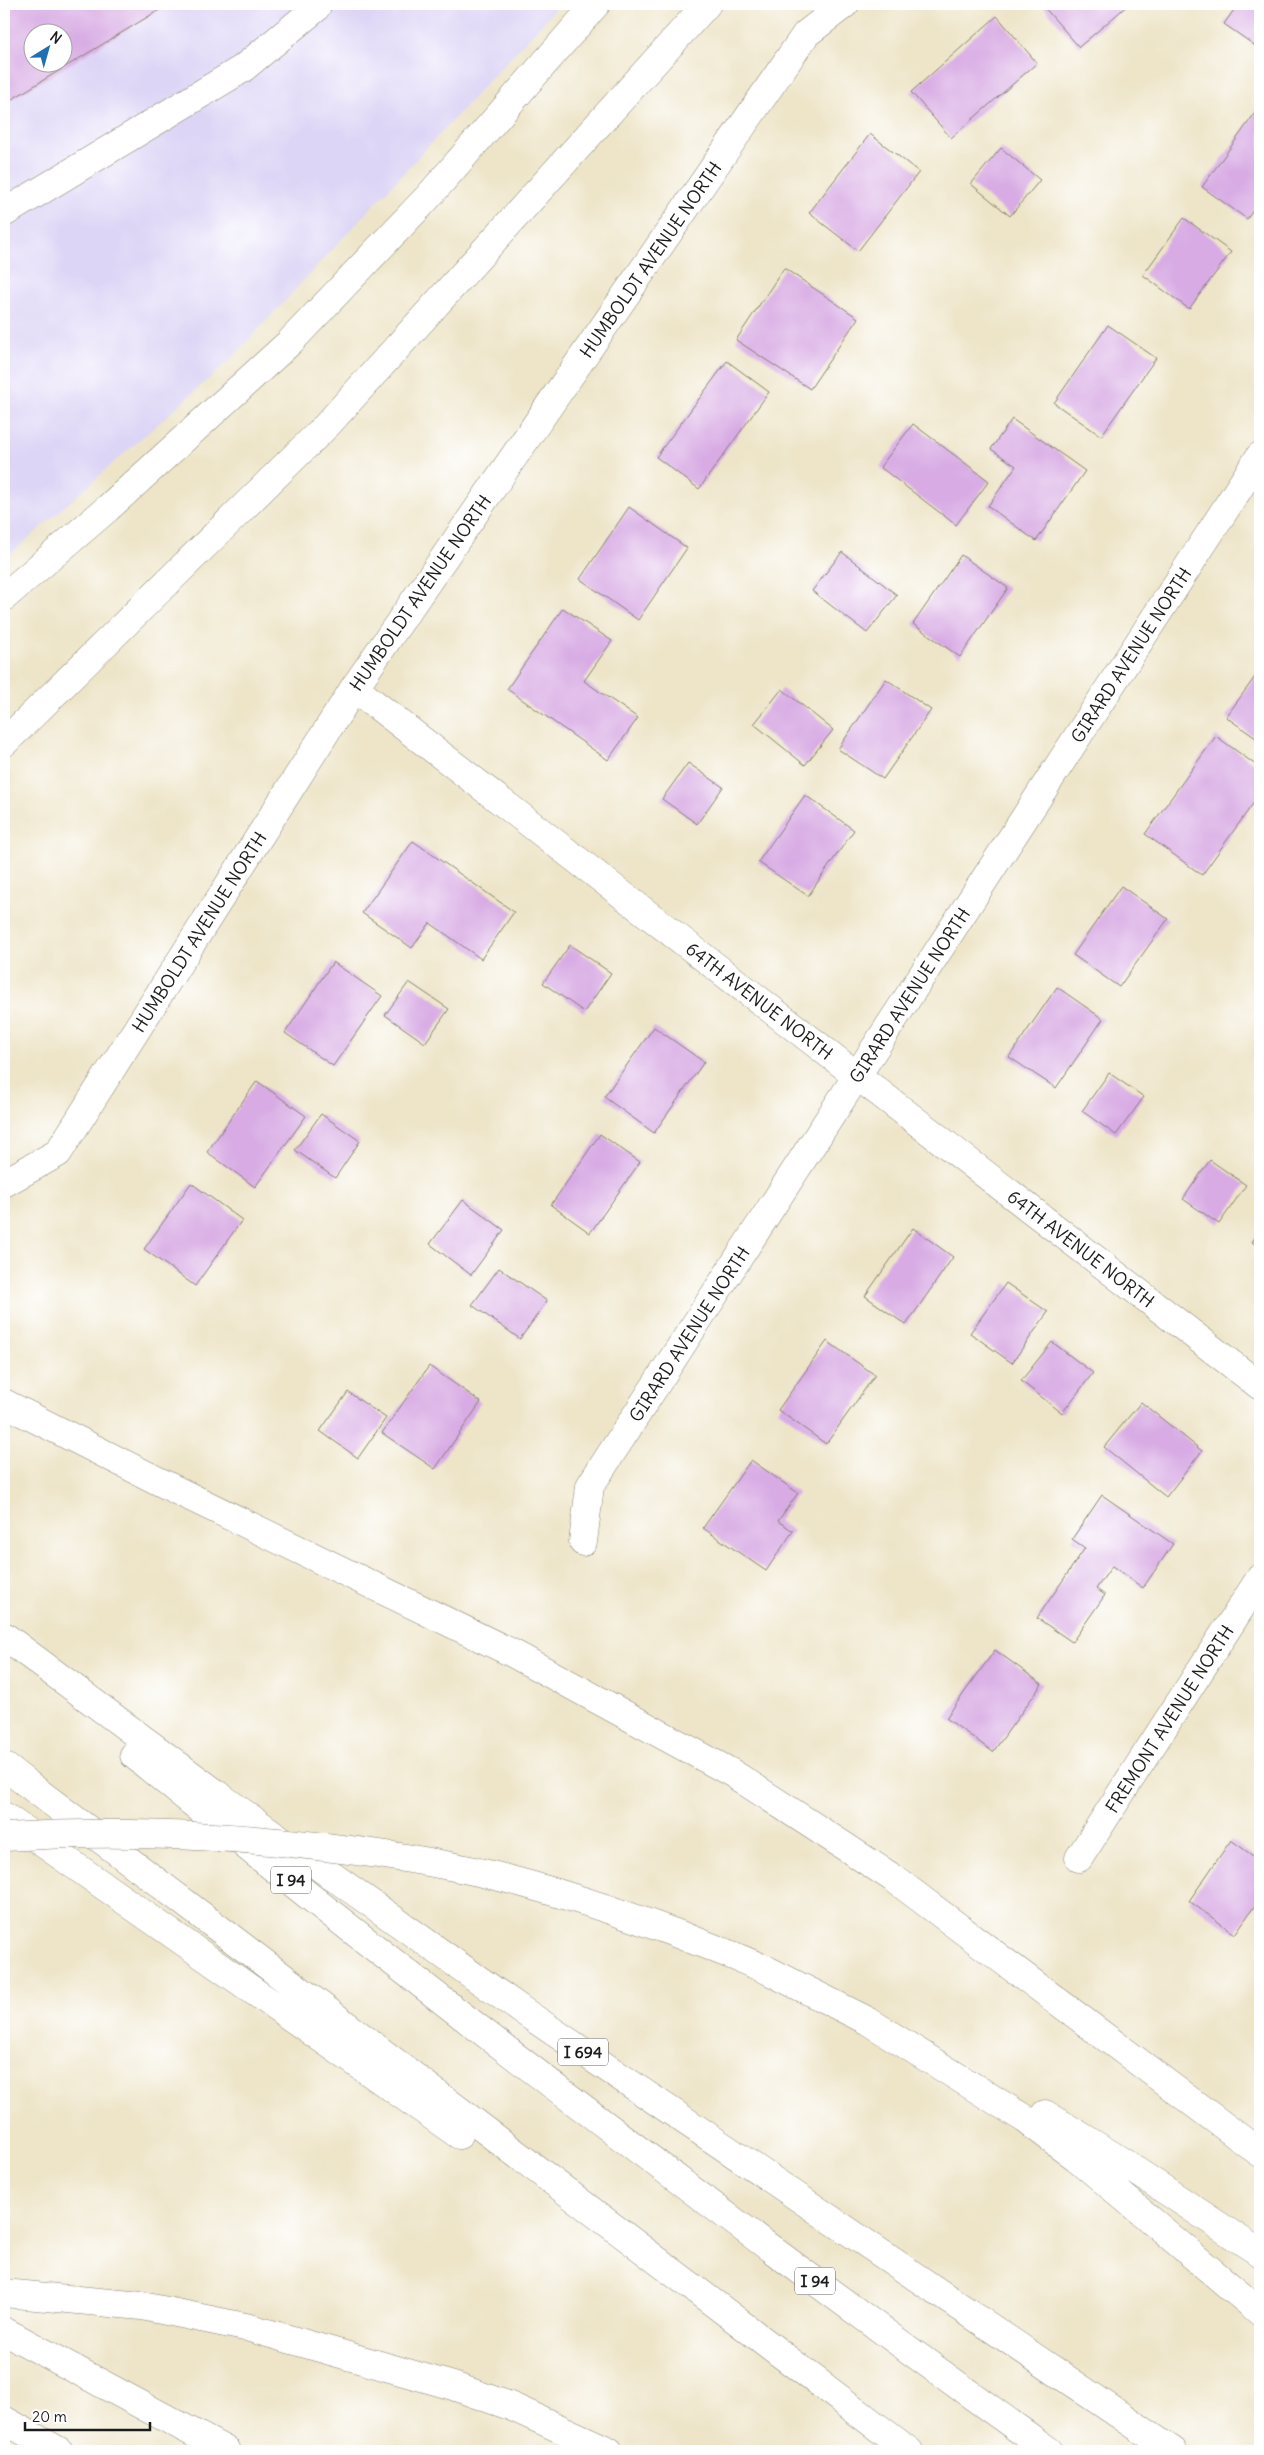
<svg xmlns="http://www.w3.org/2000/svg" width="1264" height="2455" viewBox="0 0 1264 2455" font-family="Delius,sans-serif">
  <rect width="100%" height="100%" fill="#fff"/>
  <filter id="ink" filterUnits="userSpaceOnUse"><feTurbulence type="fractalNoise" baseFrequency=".02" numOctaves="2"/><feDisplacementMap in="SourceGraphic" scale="10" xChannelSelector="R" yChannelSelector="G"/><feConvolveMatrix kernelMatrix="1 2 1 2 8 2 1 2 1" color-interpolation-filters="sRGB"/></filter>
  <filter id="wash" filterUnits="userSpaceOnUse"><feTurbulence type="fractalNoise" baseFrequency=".0096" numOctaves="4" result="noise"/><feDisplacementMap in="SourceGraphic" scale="20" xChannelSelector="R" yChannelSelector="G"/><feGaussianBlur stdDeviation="1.12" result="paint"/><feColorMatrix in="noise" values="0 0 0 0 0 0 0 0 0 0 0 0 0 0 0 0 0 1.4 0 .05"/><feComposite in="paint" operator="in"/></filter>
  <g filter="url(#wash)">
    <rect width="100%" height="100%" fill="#eee5c9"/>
    <!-- built -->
    <path fill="#ddd5f6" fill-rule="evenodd" d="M4 4H560L230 360 4 560ZM32 32H62V62H32Z"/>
    <g id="blocks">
      <!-- building -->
      <path fill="#d8abe4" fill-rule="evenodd" d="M4 4H169L4 104ZM32 32H62V62H32Z
        M1045 4H1129L1079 47 1043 6Z
        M1238 4H1260V49L1224 24Z
        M997 16 1037 63 951 138 911 92Z
        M1260 106V201L1247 219 1202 187Z
        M870 134 919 172 858 251 809 213Z
        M1001 148 1040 180 1010 216 971 184Z
        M1184 218 1231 252 1189 309 1143 275Z
        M784 268 858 318 810 389 736 340Z
        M1108 325 1156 358 1101 436 1054 403Z
        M727 361 769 392 699 489 656 457Z
        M1012 419 1085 471 1036 541 988 506 1016 466 991 449Z
        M913 424 989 481 956 525 880 467Z
        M629 507 687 548 638 620 580 579Z
        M842 552 897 595 867 633 812 591Z
        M961 555 1008 588 960 657 913 624Z
        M563 608 612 641 584 681 638 718 608 760 507 689Z
        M1260 670V741L1226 717Z
        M886 679 931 710 883 779 838 749Z
        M782 689 833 730 805 765 754 724Z
        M1216 736 1260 768V794L1202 875 1145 834Z
        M688 763 723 787 697 824 662 799Z
        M805 795 854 830 808 896 758 862Z
        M413 841 514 912 481 959 430 923 412 948 362 913Z
        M1121 886 1168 919 1119 987 1073 955Z
        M570 945 611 973 584 1012 543 983Z
        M333 962 382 996 333 1066 285 1033Z
        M409 982 449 1009 425 1043 385 1015Z
        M1057 987 1103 1019 1056 1088 1009 1057Z
        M654 1027 704 1062 654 1133 604 1097Z
        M1109 1073 1144 1097 1116 1135 1082 1111Z
        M257 1081 306 1116 255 1187 207 1152Z
        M321 1114 360 1141 335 1178 295 1150Z
        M600 1134 640 1162 590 1233 551 1205Z
        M1210 1160 1246 1185 1219 1224 1183 1199Z
        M191 1183 242 1220 195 1286 144 1249Z
        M463 1200 504 1230 471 1275 430 1244Z
        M913 1228 953 1257 906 1325 865 1296Z
        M1260 1231V1247L1252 1242Z
        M499 1268 547 1301 520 1339 472 1305Z
        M1006 1283 1048 1312 1012 1363 970 1333Z
        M827 1341 875 1375 826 1444 778 1410Z
        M1052 1342 1093 1373 1062 1413 1021 1381Z
        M429 1366 481 1402 435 1469 382 1433Z
        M348 1392 386 1418 358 1458 320 1431Z
        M1141 1402 1202 1451 1166 1497 1104 1447Z
        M751 1460 798 1493 778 1521 793 1531 766 1571 703 1528Z
        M1102 1495 1173 1544 1143 1588 1112 1566 1096 1589 1105 1595 1072 1642 1037 1618 1085 1548 1072 1539Z
        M995 1650 1042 1684 993 1752 946 1718Z
        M1231 1840 1260 1861V1898L1235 1934 1189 1901Z"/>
    </g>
  </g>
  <g filter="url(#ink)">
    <use href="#blocks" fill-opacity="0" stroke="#858072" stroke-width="1"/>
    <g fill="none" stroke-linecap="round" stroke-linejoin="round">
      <defs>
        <g id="minor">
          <path d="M4 213 242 69 315 9 318 4"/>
          <path id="s1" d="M354 688 1260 1386"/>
          <path id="s2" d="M4 1183 58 1153 354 688 806 34 845 4"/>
          <path id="s3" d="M583 1542 590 1486 1260 456"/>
          <path id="s4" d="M1079 1858 1260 1578"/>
        </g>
        <path id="highway" d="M4 597 108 508 289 343 428 197 596 4
          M4 743 328 424 707 4
          M4 1403 176 1490 512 1653 732 1773 893 1878 1260 2153
          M4 1636 218 1795 523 2011 1173 2451
          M134 1755C430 1998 738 2228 1049 2451
          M4 1766 909 2451
          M4 1816 459 2135
          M765 1969 868 2021 1025 2119 1076 2157 1260 2312
          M1045 2114 1115 2157 1260 2253
          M4 2293 142 2306 250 2328 453 2386 510 2406 609 2451
          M4 2331 227 2451
          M4 2420 59 2451"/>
      </defs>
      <!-- minor casing -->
      <use href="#minor" stroke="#858072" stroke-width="29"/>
      <!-- highway casing -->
      <use href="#highway" stroke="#858072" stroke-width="29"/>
      <!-- minor -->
      <use href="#minor" stroke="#fff" stroke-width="28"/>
      <!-- highway -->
      <use href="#highway" stroke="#fff" stroke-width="28"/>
      <defs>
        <path id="highway-bridge" d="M4 1837C112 1830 218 1834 325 1847 394 1855 465 1866 533 1886 612 1908 689 1937 765 1969"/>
      </defs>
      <!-- highway-bridge casing -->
      <use href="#highway-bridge" stroke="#858072" stroke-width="29" stroke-linecap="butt"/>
      <!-- highway-bridge -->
      <use href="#highway-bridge" stroke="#fff" stroke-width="28"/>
    </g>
  </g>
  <g text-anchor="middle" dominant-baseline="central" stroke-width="5" stroke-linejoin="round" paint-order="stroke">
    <!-- shield labels -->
    <g fill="#fff" stroke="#606060" stroke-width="1">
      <rect x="271" y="1866.5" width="40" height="27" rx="4"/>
      <rect x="558" y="2038.5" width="50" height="27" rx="4"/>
      <rect x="795" y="2267.5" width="40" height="27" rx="4"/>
    </g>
    <g font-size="16" font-weight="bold" fill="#1c1c1c">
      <text x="291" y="1880">I 94</text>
      <text x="583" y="2052">I 694</text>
      <text x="815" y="2281">I 94</text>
    </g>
    <!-- street labels -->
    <g font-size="18" fill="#1c1c1c" stroke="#fff">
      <text stroke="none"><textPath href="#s2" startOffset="1134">HUMBOLDT AVENUE NORTH</textPath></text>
      <text stroke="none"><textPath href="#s2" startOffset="729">HUMBOLDT AVENUE NORTH</textPath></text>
      <text stroke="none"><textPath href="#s3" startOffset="1048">GIRARD AVENUE NORTH</textPath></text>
      <text stroke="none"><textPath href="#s2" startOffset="324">HUMBOLDT AVENUE NORTH</textPath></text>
      <text stroke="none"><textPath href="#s3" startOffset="642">GIRARD AVENUE NORTH</textPath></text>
      <text stroke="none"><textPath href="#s1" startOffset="512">64TH AVENUE NORTH</textPath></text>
      <text stroke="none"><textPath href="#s1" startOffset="918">64TH AVENUE NORTH</textPath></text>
      <text stroke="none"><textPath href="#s3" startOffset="238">GIRARD AVENUE NORTH</textPath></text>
      <text stroke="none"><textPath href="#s4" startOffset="166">FREMONT AVENUE NORTH</textPath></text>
    </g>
  </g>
  <!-- margin -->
  <rect width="1264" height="2455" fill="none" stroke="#fff" stroke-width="20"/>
  <!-- north arrow -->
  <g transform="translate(48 48) rotate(37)"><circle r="24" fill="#ffffff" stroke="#a4a4a4"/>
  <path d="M0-4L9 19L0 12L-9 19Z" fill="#1f6fb2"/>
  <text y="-8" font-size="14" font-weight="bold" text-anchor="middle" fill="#1c1c1c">N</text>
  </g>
  <!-- scale -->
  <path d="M25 2422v8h125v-8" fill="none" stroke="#1c1c1c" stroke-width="2.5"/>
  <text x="32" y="2422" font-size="15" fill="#1c1c1c" stroke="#ffffff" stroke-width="4" paint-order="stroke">20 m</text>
</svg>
